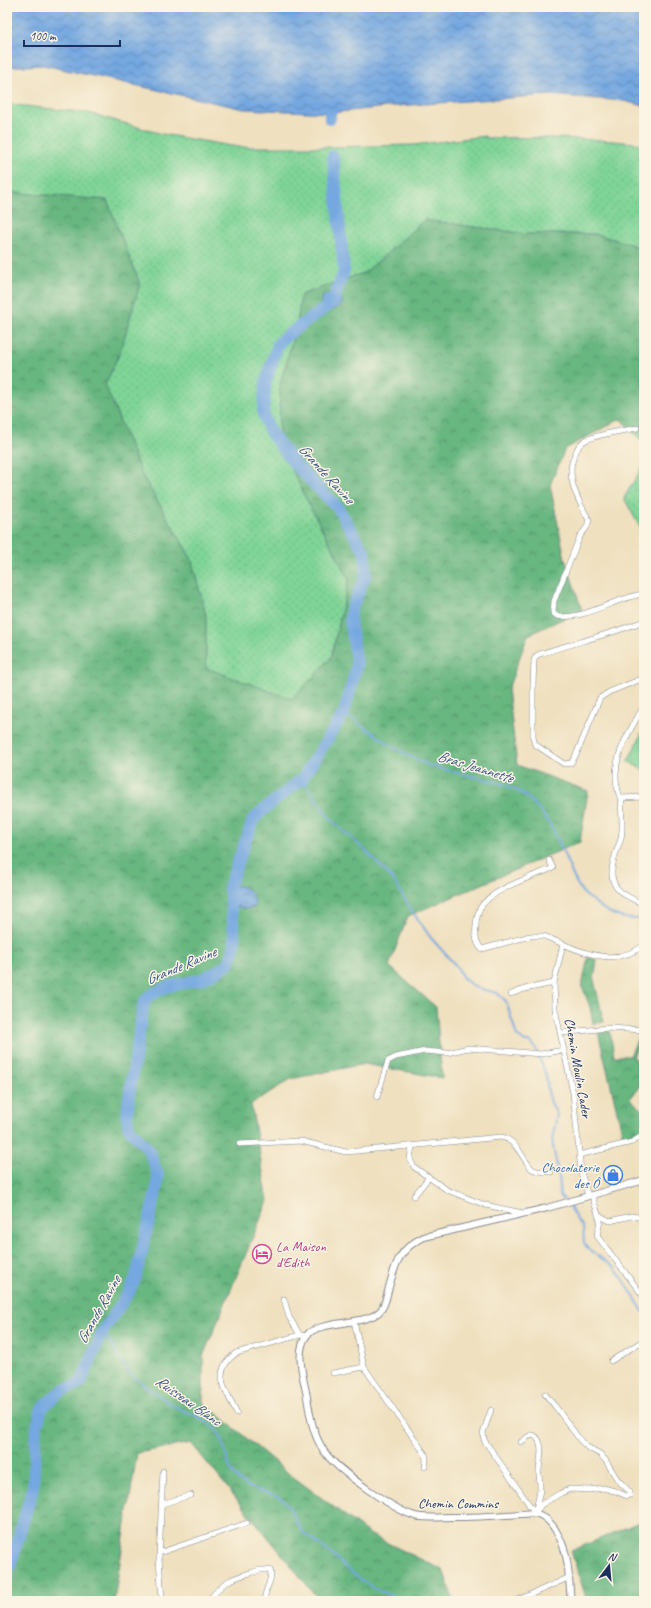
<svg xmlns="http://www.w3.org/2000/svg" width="651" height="1608" viewBox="0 0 651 1608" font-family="Caveat,sans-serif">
  <defs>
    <pattern id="grass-dots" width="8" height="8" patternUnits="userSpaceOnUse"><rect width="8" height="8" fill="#7fd497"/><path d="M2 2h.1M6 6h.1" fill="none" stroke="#6db685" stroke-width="1.8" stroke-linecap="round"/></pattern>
    <pattern id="forest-crowns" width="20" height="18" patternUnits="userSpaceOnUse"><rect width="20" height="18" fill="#67b680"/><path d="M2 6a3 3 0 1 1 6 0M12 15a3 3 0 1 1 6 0" fill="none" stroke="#54946c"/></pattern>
    <pattern id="water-waves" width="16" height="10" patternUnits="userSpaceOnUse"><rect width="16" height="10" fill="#75a7e0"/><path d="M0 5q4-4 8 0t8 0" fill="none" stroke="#5f88b9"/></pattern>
  </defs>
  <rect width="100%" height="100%" fill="#fcf5e5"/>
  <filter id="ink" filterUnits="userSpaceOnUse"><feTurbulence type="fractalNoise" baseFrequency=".025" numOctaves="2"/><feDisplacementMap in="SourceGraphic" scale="8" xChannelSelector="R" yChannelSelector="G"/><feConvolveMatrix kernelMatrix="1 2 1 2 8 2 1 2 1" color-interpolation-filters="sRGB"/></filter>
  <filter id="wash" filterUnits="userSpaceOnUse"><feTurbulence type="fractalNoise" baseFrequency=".012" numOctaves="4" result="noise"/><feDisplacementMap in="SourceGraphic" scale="16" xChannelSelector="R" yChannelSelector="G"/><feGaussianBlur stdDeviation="0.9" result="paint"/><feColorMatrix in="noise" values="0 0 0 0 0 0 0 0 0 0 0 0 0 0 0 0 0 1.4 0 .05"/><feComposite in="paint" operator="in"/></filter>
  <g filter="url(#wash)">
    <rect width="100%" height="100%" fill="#efe0bf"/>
    <!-- grass -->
    <path fill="url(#grass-dots)" stroke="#4d827a" d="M7 104 89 113 162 134 238 147H330L414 145 485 136V138C538 137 591 138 644 144V248L595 234H526L424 220 366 272 301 295 297 325 280 384 305 497 349 579 331 658 292 700 206 669V616L191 558 142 475 105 385 120 352 107 200 7 192Z
      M644 464V535L624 498Z
      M644 729V771L628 761Z"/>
    <!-- forest -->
    <path fill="url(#forest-crowns)" stroke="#41726f" d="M7 192 107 200 140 284 120 352 105 385 142 475 191 558 206 616V668L292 699 331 658 349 579 305 497 279 441 280 384 297 325 301 295 366 272 424 220 526 234H595L644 248V437L641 440 620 419 565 449 550 485 565 559 582 610 528 635 508 689 517 765 588 791 580 842 408 916 389 966 436 1007 442 1078 364 1064 291 1079 251 1104 268 1201 203 1356V1402L288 1473 371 1535 443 1570 454 1601H320L191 1443 137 1453 114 1601H7Z
      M588 957 597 960 594 980 604 1022 593 1024 590 1007 582 986Z
      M610 1031 614 1056H630L640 1033H643L633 1057 643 1064C646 1080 639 1087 630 1099L644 1112V1127L639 1131 623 1136 598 1032Z
      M644 1520V1601H587L571 1551Z"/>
    <!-- water -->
    <path fill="url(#water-waves)" stroke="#486b9f" d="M7 7H644V106L624 101 550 95 397 106 330 113 244 109 43 65 7 67Z
      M334 294 343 301 340 307 331 310 322 308 321 301 324 295Z
      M232 884C247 887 256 892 254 908 237 911 227 902 226 885Z"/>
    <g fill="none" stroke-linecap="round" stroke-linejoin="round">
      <!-- stream -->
      <path stroke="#75a7e0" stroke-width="2" d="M344 713C372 732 398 753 429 765 458 776 507 778 529 799 546 814 556 833 564 854 569 866 573 879 581 890 583 894 588 897 592 900 609 915 621 920 644 919
        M302 779 331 820 366 851 392 878 412 911 431 938 457 967 463 978 474 987 497 993 506 1001 517 1036 525 1042H530L535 1047 546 1075 549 1098 557 1115 552 1140 560 1183 559 1194 571 1208 576 1219 583 1227 584 1243 587 1248 614 1267 622 1277 644 1313
        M103 1331C114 1346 121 1366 135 1378 147 1387 160 1397 172 1405 187 1413 206 1418 217 1431 228 1444 224 1463 234 1475 248 1493 266 1489 282 1499 294 1507 294 1524 305 1534 311 1539 318 1543 325 1549 340 1562 354 1576 372 1587 382 1593 394 1596 405 1601"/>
      <!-- river -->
      <path stroke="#75a7e0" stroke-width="12" d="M330 113V119
        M7 1577 33 1488 36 1430 42 1408 61 1391 81 1383 103 1331 129 1292 136 1277 157 1187 158 1175 149 1150 129 1128 127 1118 129 1097 144 1002 149 996 166 987 202 979 219 970 228 964 233 954 235 942 229 887 253 820 262 811 302 779 344 713 357 665 350 619 351 610 366 575 365 553 338 508 293 462 270 432 263 413 266 381 278 344 286 336 325 308 334 298 344 271 333 156"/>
    </g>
  </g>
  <g filter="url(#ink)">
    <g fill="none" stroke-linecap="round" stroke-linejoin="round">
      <defs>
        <path id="minor" d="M637 428C623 431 598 434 586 440 580 443 578 447 575 454 564 476 578 500 589 520L587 527 580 536 554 601 553 613 557 616C584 621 618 596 644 594
          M644 621C609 635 573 643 537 655L534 660 533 685V736L534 742 536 745 564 764 571 763 576 755 600 698 609 692 644 678
          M622 798C620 811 624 825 621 838 619 845 616 852 614 859 606 887 621 895 644 904
          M622 798 620 797C607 763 628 734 644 706
          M622 798 644 797
          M549 860 553 868C534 876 491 889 480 908 478 913 476 920 476 926 475 934 476 944 482 949L530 936H544L563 944
          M511 994 525 989 554 983
          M561 1033 608 1028 644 1030
          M377 1097 388 1061 396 1057 425 1051 447 1053 468 1048 541 1054 564 1050
          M239 1144 301 1141 346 1152 501 1137C516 1139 522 1158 532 1169L537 1171 551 1172
          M412 1146 410 1159 414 1167 447 1190 485 1205 523 1213
          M579 1155 632 1142 644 1135
          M592 1195 600 1221 597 1236 644 1297
          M414 1196 429 1177
          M588 1196 581 1172 573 1093 555 1009 554 983 563 944C590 956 619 965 644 945
          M598 1215 610 1221 631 1216 644 1218
          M284 1299 289 1317 300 1335
          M354 1321 364 1367 425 1454 426 1460 425 1467
          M611 1361 644 1340
          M333 1373 364 1367
          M491 1410 483 1433 484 1440 535 1513
          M237 1413C226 1390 210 1373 236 1353L300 1335 306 1336
          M521 1442 529 1436 533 1435C547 1442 538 1463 539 1474 539 1478 540 1482 540 1487 540 1495 537 1504 535 1512
          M162 1504 191 1495
          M535 1513 542 1504 561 1493 570 1489 589 1490 603 1488 615 1491 627 1496 630 1495V1492L617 1479 606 1461 600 1454 587 1447 580 1440 555 1406 545 1394
          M159 1553 247 1523
          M162 1601 159 1558 163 1471
          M209 1601C224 1578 235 1578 260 1570H270C274 1581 263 1589 265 1601
          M516 1601 570 1577"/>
        <path id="tertiary" d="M571 1601C568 1575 570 1554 556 1531 551 1522 545 1516 535 1513 508 1515 481 1517 453 1517 443 1517 431 1518 420 1517 400 1515 335 1469 324 1451 313 1435 310 1416 307 1397 304 1379 294 1352 307 1335 319 1320 366 1326 380 1311 385 1306 386 1298 388 1291 395 1265 398 1249 424 1237L547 1208 644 1180"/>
      </defs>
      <!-- minor casing -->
      <use href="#minor" stroke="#85888e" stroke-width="6"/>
      <!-- tertiary casing -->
      <use href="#tertiary" stroke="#85888e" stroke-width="8"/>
      <!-- minor -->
      <use href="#minor" stroke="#fff" stroke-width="5"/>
      <!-- tertiary -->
      <use href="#tertiary" stroke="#fff" stroke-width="6"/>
    </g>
  </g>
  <!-- icons -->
  <defs>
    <symbol id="shop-ring" viewBox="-11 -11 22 22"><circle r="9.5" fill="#fcf5e5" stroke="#3f7fe0" stroke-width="1.5"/><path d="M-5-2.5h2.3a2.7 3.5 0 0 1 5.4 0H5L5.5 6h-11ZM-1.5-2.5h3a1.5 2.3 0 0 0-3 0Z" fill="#3f7fe0"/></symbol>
    <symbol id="hotel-ring" viewBox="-11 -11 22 22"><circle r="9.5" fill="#fcf5e5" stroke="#d1479c" stroke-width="1.5"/><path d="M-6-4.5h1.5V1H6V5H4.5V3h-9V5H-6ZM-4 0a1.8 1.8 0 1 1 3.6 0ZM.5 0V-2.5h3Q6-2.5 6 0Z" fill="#d1479c"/></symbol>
  </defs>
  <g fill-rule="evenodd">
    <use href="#shop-ring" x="602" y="1164" width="22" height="22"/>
    <use href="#hotel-ring" x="251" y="1243" width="22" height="22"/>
  </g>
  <g text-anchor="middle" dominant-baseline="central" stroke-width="3" stroke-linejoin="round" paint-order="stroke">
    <!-- street labels -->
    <g font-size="14" fill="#1b2f5e" stroke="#fcf5e5">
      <text transform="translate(578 1068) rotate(80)">Chemin Moulin Cader</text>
      <text x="458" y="1503">Chemin Commins</text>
    </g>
    <!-- shop labels -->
    <g font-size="14" fill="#366cbe" stroke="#fcf5e5" text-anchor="end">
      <text x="599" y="1167">Chocolaterie<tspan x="599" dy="16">des Ô</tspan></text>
    </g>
    <!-- hotel labels -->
    <g font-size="14" fill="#b23c85" stroke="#fcf5e5" text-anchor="start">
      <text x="276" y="1246">La Maison<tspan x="276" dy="16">d'Edith</tspan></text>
    </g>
    <!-- water labels -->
    <g font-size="15" font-style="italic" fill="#365385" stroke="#fcf5e5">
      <text transform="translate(326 474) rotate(48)">Grande Ravine</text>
      <text transform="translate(475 767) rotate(17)">Bras Jeannette</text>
      <text transform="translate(181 966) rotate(-23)">Grande Ravine</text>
      <text transform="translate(99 1310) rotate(-61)">Grande Ravine</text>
      <text transform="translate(188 1401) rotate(35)">Ruisseau Blanc</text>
    </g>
  </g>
  <!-- margin -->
  <rect width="651" height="1608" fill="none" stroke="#fcf5e5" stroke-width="24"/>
  <!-- north arrow -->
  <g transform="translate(609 1566) rotate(16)" stroke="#fcf5e5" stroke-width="3" paint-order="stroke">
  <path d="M0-3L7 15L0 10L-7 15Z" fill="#1b2f5e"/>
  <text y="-6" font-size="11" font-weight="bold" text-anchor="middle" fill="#1b2f5e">N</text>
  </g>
  <!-- scale -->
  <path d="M24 40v6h96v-6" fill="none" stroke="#1b2f5e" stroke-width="2"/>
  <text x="30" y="40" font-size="12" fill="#1b2f5e" stroke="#fcf5e5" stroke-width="3" paint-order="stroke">100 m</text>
</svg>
